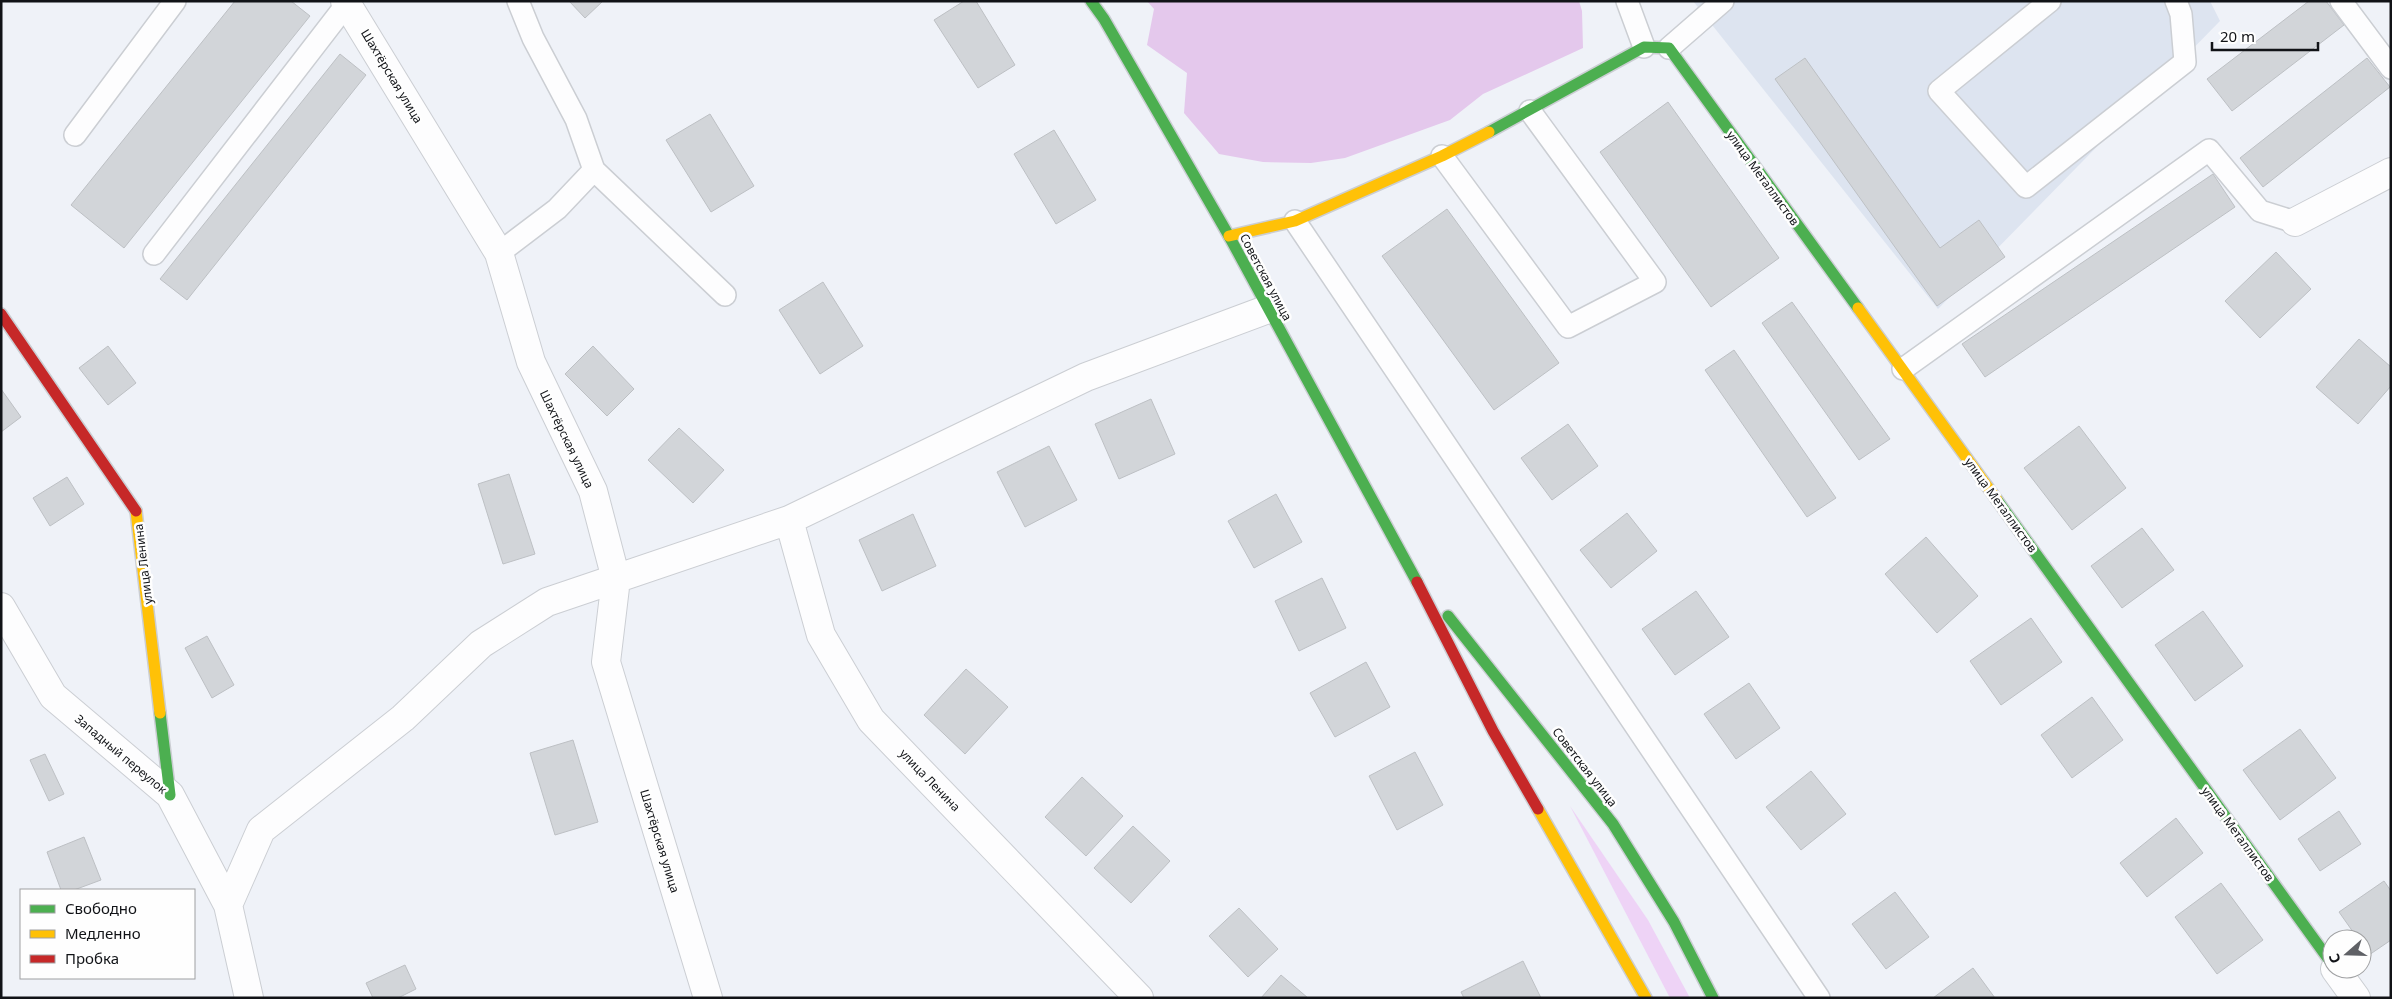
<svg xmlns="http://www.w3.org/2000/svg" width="2392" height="999" viewBox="0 0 2392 999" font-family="'Noto Sans',sans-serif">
  <rect width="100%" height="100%" fill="#eff2f8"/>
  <!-- built -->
  <path fill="#dde4f0" d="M1693 1H2210L2220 21 1938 309Z"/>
  <!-- green -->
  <path fill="#eed3f6" d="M1570 806 1648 920 1690 998H1670Z"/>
  <!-- forest -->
  <path fill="#e4c8ec" d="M1147 1H1579L1582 11 1583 48 1483 94 1450 120 1345 158 1311 163 1263 162 1219 154 1184 113 1187 73 1147 45 1154 9Z"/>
  <!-- building -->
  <path fill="#d2d5d9" stroke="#bdc0c4" d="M235 1H291L310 16 124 248 71 205Z
    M569 1H603L585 18Z
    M964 1H976L1015 65 978 88 934 20Z
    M2309 1H2326L2344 25 2232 111 2207 79Z
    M340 54 366 75 187 300 160 279Z
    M1805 58 1940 248 1979 220 2005 257 1937 306 1775 79Z
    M2367 58 2390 87 2263 187 2240 158Z
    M1668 102 1779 258 1711 307 1600 152Z
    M710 114 754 186 711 212 666 140Z
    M1054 130 1096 200 1056 224 1014 154Z
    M2213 174 2235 207 1985 377 1962 344Z
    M1447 209 1559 363 1494 410 1382 256Z
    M2276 252 2311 289 2260 338 2225 301Z
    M823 282 863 346 820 374 779 310Z
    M1792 302 1890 439 1859 460 1762 323Z
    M2359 339 2391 367V386L2358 424 2316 387Z
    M108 346 136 383 108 405 79 368Z
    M593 346 634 389 607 416 565 374Z
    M1734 350 1836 498 1807 517 1705 370Z
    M1 389 21 417 1 432Z
    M1151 399 1175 454 1119 479 1095 424Z
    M1568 424 1598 466 1552 500 1521 458Z
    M2079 426 2126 488 2072 530 2024 468Z
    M679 428 724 470 693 503 648 460Z
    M1049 446 1077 500 1025 527 997 472Z
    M509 474 535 554 503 564 478 484Z
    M67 477 84 504 50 526 33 498Z
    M1276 494 1302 542 1254 568 1228 521Z
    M1627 513 1657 551 1611 588 1580 550Z
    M913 514 936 566 882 591 859 540Z
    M2142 528 2174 570 2122 608 2091 566Z
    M1926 537 1978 596 1937 633 1885 574Z
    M1322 578 1346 628 1299 651 1275 601Z
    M1696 591 1729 637 1675 675 1642 629Z
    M2203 611 2243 666 2195 701 2155 645Z
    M2031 618 2062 662 2001 705 1970 661Z
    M207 636 234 685 212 698 185 648Z
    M1366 662 1390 707 1335 737 1310 693Z
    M966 669 1008 707 965 754 924 715Z
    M1749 683 1780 728 1736 759 1704 714Z
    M2092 697 2123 740 2072 778 2041 735Z
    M2300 729 2336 778 2280 820 2243 770Z
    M573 740 598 822 555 835 530 753Z
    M1415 752 1443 805 1397 830 1369 776Z
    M45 754 64 794 49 801 30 760Z
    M1811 771 1846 814 1801 850 1766 807Z
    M1082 777 1123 816 1086 856 1045 817Z
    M2339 811 2361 844 2320 871 2298 839Z
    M2176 818 2203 853 2147 897 2120 863Z
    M1133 826 1170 861 1131 903 1094 868Z
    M84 837 101 880 74 890H61L47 852Z
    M2384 881 2391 891V940L2369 955 2362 945V939H2358L2339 912Z
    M2221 883 2263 940 2217 974 2175 917Z
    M1895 892 1929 937 1886 969 1852 924Z
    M1239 908 1278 949 1248 977 1209 936Z
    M1523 961 1541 998H1464L1461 992Z
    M405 965 416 989 398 998H373L366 983Z
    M1973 968 1995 998H1933Z
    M1281 975 1308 998H1261Z"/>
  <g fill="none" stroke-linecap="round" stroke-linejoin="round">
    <defs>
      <path id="lane" d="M518 1 533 38 576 119 594 170 725 295
        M1627 1 1644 47
        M2050 1 1939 91 2026 187 2185 62 2181 14 2176 1
        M2341 1 2391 68
        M1669 48 1723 1
        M75 135 175 1
        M1442 156 1568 327 1655 282 1530 111
        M1295 221 1819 998
        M499 253 557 209 594 170
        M154 254 349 1
        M1903 369 2209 150 2260 211 2295 222"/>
      <path id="street" d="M345 1 499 253 531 362 593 491 616 579 606 662 708 998
        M2295 222 2391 172
        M789 520 821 635 871 720 1139 998
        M1 607 53 696 170 795 228 905 249 998
        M228 905 261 830 403 718 481 644 547 602 789 520 1086 377 1268 309
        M2335 969 2356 998"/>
      <path id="fast" d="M1091 1 1104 19 1229 236 1417 582
        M1489 132 1644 47 1669 48 1858 308
        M1997 500 2332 964
        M1448 616 1613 824 1674 922 1713 998
        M160 713 170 795"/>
      <path id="slow" d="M1229 236 1295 221 1442 156 1489 132
        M1858 308 1997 500
        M136 511 160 713
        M1538 809 1646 998"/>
      <path id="jam" d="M1 314 136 511
        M1417 582 1493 731 1538 809"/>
    </defs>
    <!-- lane casing -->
    <use href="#lane" stroke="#cbced3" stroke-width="24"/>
    <!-- street casing -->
    <use href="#street" stroke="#cbced3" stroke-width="30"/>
    <!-- fast casing -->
    <use href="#fast" stroke="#cbced3" stroke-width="14"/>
    <!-- slow casing -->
    <use href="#slow" stroke="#cbced3" stroke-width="14"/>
    <!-- jam casing -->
    <use href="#jam" stroke="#cbced3" stroke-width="14"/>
    <!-- lane -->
    <use href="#lane" stroke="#fdfdfe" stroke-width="21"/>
    <!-- street -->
    <use href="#street" stroke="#fdfdfe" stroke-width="28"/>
    <!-- fast -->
    <use href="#fast" stroke="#4caf50" stroke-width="11"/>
    <!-- slow -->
    <use href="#slow" stroke="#ffc107" stroke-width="11"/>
    <!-- jam -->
    <use href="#jam" stroke="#c62828" stroke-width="11"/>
  </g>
  <g text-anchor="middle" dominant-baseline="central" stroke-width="5" stroke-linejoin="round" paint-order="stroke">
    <!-- street labels -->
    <g font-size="12" fill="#111317" stroke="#fefefe">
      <text transform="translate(392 76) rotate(59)">Шахтёрская улица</text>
      <text transform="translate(1763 178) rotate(54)">улица Металлистов</text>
      <text transform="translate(1266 277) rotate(62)">Советская улица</text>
      <text transform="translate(567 439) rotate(64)">Шахтёрская улица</text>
      <text transform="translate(2001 505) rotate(54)">улица Металлистов</text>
      <text transform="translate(143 564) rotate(-97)">улица Ленина</text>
      <text transform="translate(121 754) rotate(40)">Западный переулок</text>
      <text transform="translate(1585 767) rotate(52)">Советская улица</text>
      <text transform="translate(930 780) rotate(46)">улица Ленина</text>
      <text transform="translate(2238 834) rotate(54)">улица Металлистов</text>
      <text transform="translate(660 841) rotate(73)">Шахтёрская улица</text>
    </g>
  </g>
  <!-- border -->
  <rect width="2392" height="999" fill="none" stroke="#111317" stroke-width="5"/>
  <!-- legend -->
  <rect x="20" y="889" width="175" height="90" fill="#fefefe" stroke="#9fa0a2"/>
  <rect x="30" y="905" width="25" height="8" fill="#4caf50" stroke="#9fa0a2"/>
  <text x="65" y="914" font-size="15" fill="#111317">Свободно</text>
  <rect x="30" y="930" width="25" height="8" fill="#ffc107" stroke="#9fa0a2"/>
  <text x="65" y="939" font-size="15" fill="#111317">Медленно</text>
  <rect x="30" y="955" width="25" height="8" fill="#c62828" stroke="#9fa0a2"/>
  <text x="65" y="964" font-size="15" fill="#111317">Пробка</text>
  <!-- north arrow -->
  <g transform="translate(2347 954) rotate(250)"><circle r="24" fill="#fefefe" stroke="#9fa0a2"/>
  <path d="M0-4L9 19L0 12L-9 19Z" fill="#5f6166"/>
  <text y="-8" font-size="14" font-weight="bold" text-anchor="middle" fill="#111317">С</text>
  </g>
  <!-- scale -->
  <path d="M2212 42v8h106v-8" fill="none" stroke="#111317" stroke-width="2.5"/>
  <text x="2220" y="42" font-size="15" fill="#111317" stroke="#fefefe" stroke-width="4" paint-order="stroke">20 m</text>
</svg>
